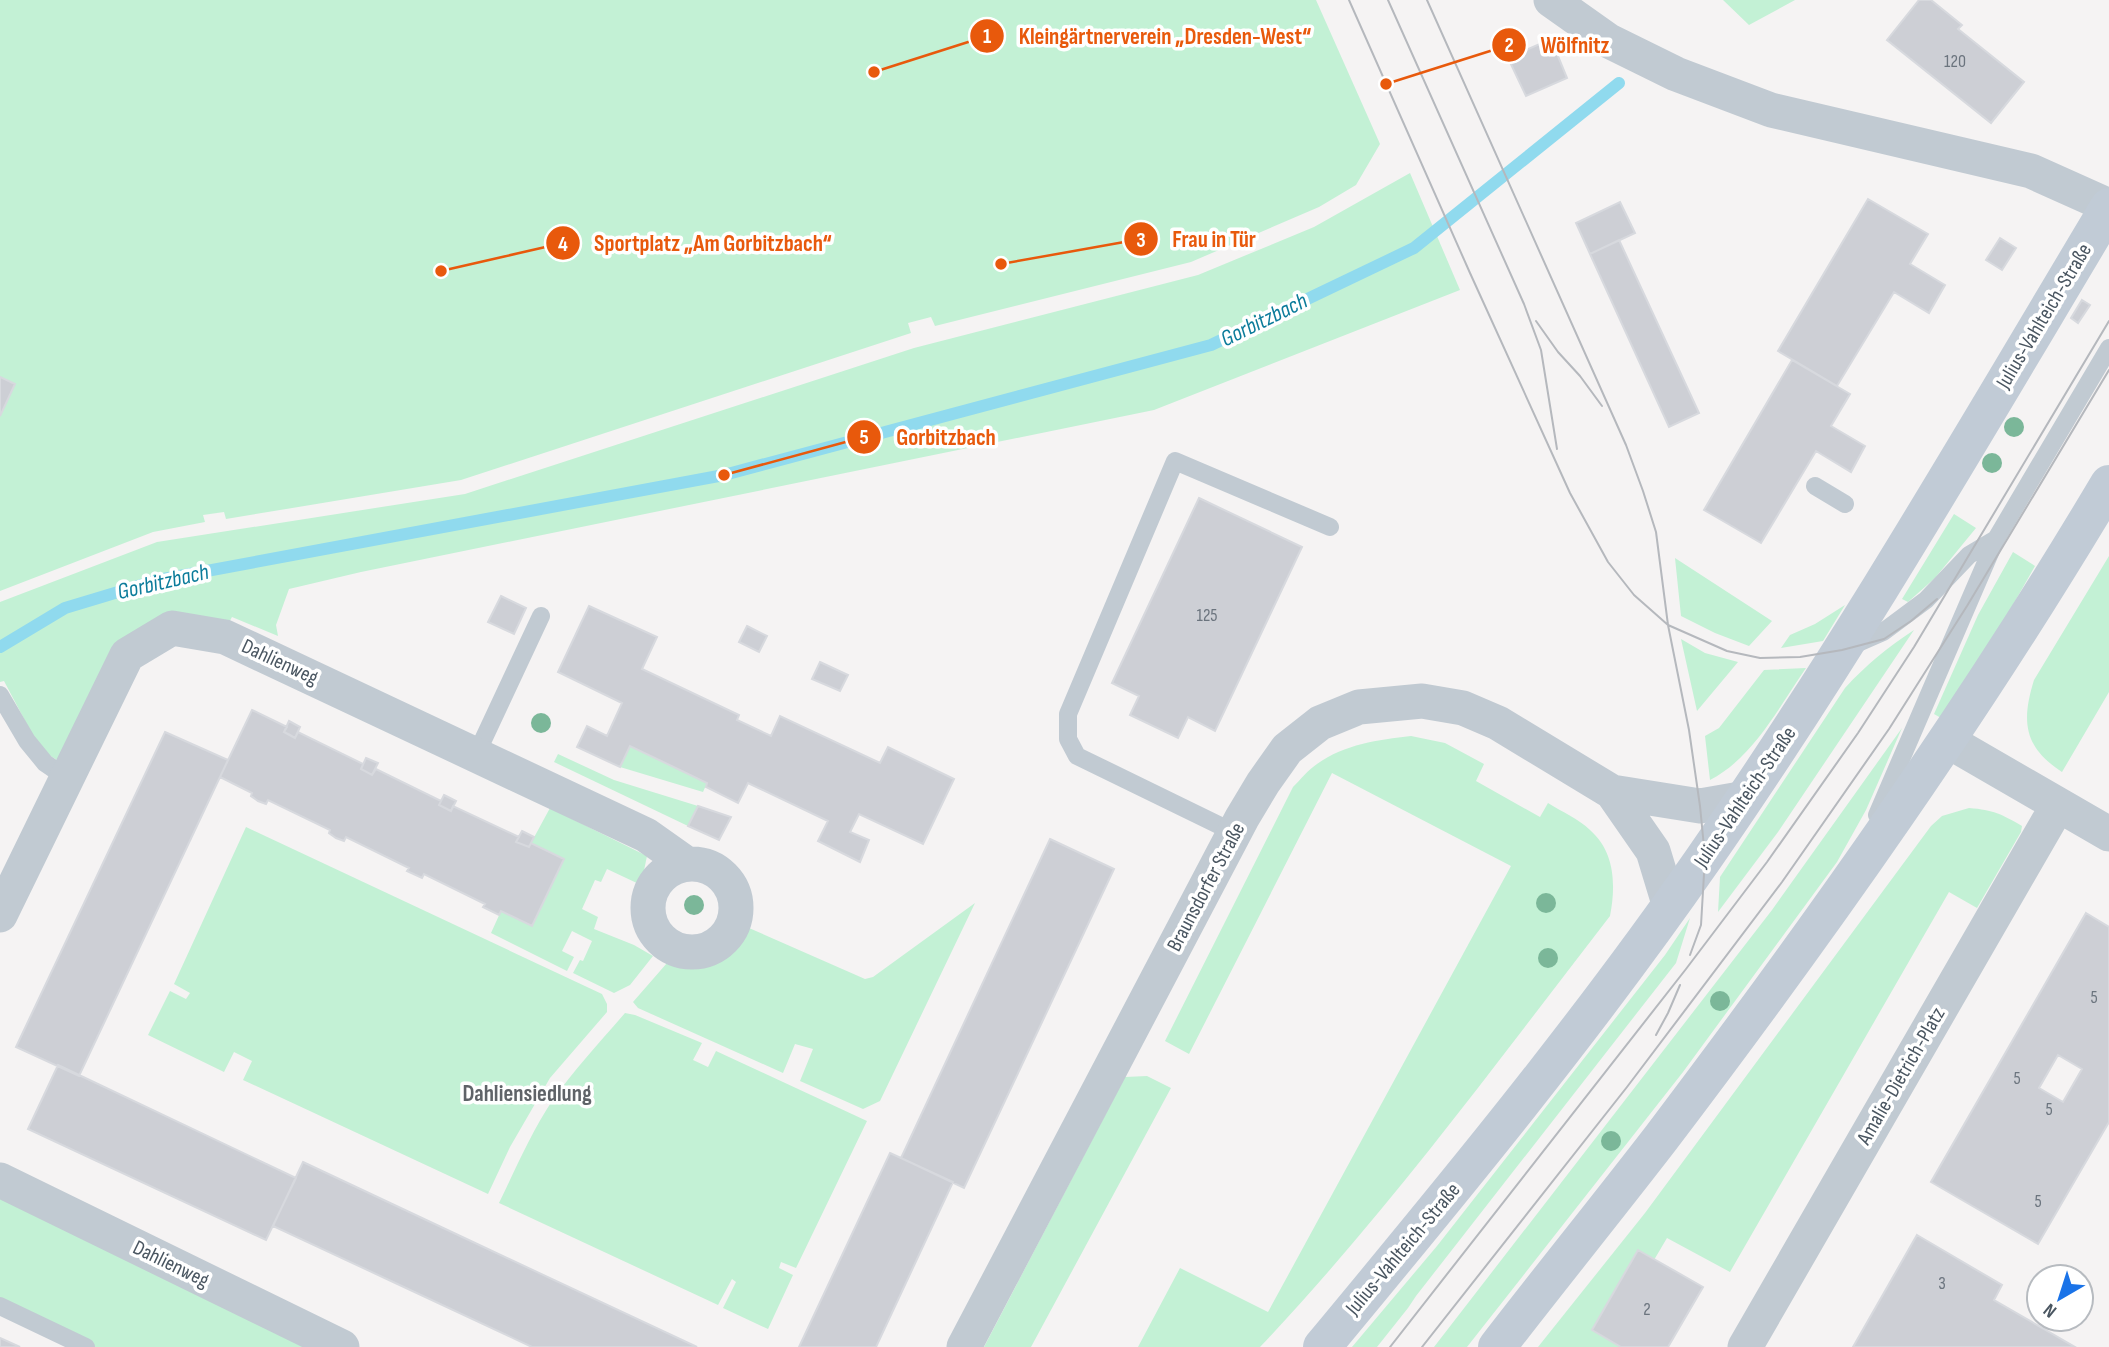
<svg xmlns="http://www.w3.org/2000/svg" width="2109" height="1347" viewBox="0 0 2109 1347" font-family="'Sofia Sans Condensed',sans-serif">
  <rect width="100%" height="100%" fill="#f5f3f3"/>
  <!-- green -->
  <path fill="#c3f1d5" d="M0 0H1316L1380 144 1356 185 1319 207 1191 262 935 326 931 317 908 323 911 333 461 480 226 519 224 512 203 515 205 522 153 532 0 591Z
    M1723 0H1795L1749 25Z
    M1410 173 1460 290 1154 410 361 572 289 589 276 625 278 636 232 617 227 626 171 617 62 763 44 752 32 734 4 681 0 682V602L157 542 465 494 914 348 1198 275 1314 227Z
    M1954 514 1976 528 1935 578 1908 602 1902 599Z
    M2013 552 2035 566 1997 633 1941 718 1934 714 1978 615Z
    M2109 556V692L2062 772C2024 747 2021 722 2034 680Z
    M1675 558 1772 621 1749 646 1715 633 1681 616Z
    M1845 605 1823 641 1781 648 1790 635 1815 624Z
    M1914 630 1778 832 1718 912 1720 877 1845 688C1866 665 1888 647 1914 630Z
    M1681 639 1705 653 1738 662 1697 711Z
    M1806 668C1779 707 1753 758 1710 780L1705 736 1719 728 1764 670Z
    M1902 728 1866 810 1837 862 1683 1072 1467 1347H1434L1772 910Z
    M1411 736 1445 743 1484 764 1476 781 1540 817 1548 803C1562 812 1579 819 1590 830 1615 852 1616 885 1610 916 1497 1062 1387 1213 1260 1347H1138L1180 1268 1268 1312 1511 866 1332 773 1189 1054 1165 1041 1293 787C1301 779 1308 770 1317 764 1345 744 1378 740 1411 736Z
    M630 746 707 783 703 792 620 767Z
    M558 754 614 780 698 806 688 826 554 762Z
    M550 808 647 856 641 885 607 869 601 882 595 880 582 909 598 917 594 929 634 945 653 956 630 985 614 993 573 973 580 960 583 961 592 941 572 931 562 951 574 957 567 971 491 933 501 911 532 926 564 859 531 843Z
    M1969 808C1994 810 2001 814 2022 826L2021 832 1977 908 1949 892 1730 1272 1667 1238 1654 1260 1637 1251 1592 1330 1621 1347H1538L1645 1213 1931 826 1942 816Z
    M246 827 602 994 607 1004V1012L550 1078 510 1147 488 1194 243 1080 252 1061 234 1052 224 1072 148 1035 170 991 186 999 190 993 174 984Z
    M975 903 880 1101 863 1109 800 1081 813 1049 795 1044 783 1073 638 1008 633 1002 667 963C707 973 725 958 749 928L865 979 873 977Z
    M1690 918 1676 963 1416 1296 1408 1308 1377 1347H1352L1437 1246 1665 955Z
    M625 1013 635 1015 702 1043 693 1060 708 1067 716 1051 867 1121 796 1268 781 1262 779 1268 793 1275 768 1329 723 1308 736 1282 732 1279 718 1305 499 1203C516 1168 531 1133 552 1101 574 1070 600 1042 625 1013Z
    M1147 1076 1171 1088 1031 1347H984L1125 1077Z
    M0 1180 342 1347H86L0 1306Z"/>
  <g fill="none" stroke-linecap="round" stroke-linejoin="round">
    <!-- stream -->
    <path stroke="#90daee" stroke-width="12" d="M0 647 65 608 158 580 724 475 1211 345 1414 248 1619 83"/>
  </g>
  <!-- building -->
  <path fill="#cdcfd5" stroke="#d7d9de" stroke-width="2" fill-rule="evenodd" d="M1919 0H1931L1962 25 1958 29 2024 82 1991 123 1887 40Z
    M1551 39 1567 78 1526 96 1508 58Z
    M1868 199 1928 234 1910 264 1945 285 1929 313 1894 292 1837 386 1778 351Z
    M1620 202 1635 233 1590 254 1576 223Z
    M2000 238 2016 248 2002 270 1986 260Z
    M1619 240 1699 413 1669 427 1590 254Z
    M2082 300 2090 305 2078 323 2071 318Z
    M1792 360 1850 394 1831 426 1865 446 1851 472 1816 451 1761 543 1704 510Z
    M0 377 15 384 0 416Z
    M1199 498 1302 547 1215 731 1188 717 1178 738 1130 715 1139 696 1112 683Z
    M501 596 526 608 514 634 488 622Z
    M589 606 657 637 642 669 739 715 737 720 771 736 780 716 880 763 888 747 954 779 923 844 859 814 850 832 869 840 860 862 818 841 828 821 748 783 738 803 706 787 707 783 630 746 620 767 577 747 587 726 607 736 622 703 558 672Z
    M747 626 767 636 759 652 739 642Z
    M820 662 848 675 840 691 812 679Z
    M252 710 287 727 284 732 290 735 295 738 298 732 363 764 361 769 372 775 376 769 441 801 439 805 451 811 453 806 519 837 516 842 529 847 531 843 564 859 532 926 501 911 499 915 483 907 485 904 424 874 422 878 407 871 409 868 346 837 344 841 336 838 329 833 330 830 268 800 266 804 258 801 251 796 252 793 220 777Z
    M289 721 300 727 295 738 284 732Z
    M165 732 228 760 79 1076 16 1047Z
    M366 758 378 763 372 775 361 769Z
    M444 795 456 801 451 811 439 805Z
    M698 806 731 817 719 840 688 826Z
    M522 831 534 837 529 847 516 842Z
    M1050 839 1114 869 964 1188 901 1158Z
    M2086 913 2109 927V1122L2038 1244 1931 1182ZM2058 1055 2082 1069 2063 1102 2039 1088Z
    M58 1065 296 1178 266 1240 28 1129Z
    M890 1153 953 1182 876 1347H799Z
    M303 1162 473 1242 697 1347H532L391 1281 273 1226Z
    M1917 1235 2002 1285 1994 1300 2075 1347H1853Z
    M1638 1250 1703 1287 1668 1347H1621L1592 1330Z
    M0 1338 20 1347H0Z"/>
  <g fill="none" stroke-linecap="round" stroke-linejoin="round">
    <!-- service -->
    <path stroke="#c1cad2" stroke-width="18" d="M1815 486 1845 504
      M1851 646 1883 632 1926 600 1969 555 1996 539
      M0 695 27 741 45 763 67 778
      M476 755 541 616
      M1877 815 1996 539 2109 348
      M1235 833 1077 756 1068 739V714L1175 461 1330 527
      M0 1306 86 1347"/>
    <!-- minor -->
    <path stroke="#c1cad2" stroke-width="35" d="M1551 0 1609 41 1676 74 1771 110 2031 171 2109 206
      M1948 741 2109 834
      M1612 792 1700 806 1746 798
      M648 908a44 44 0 1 1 88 0a44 44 0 1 1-88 0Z
      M0 915 127 655 172 628 225 637 646 835 687 864
      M0 1180 342 1347
      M964 1347 1242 818 1263 783 1287 749 1320 723 1359 707 1422 701 1463 708 1498 723 1612 792 1653 851 1670 907
      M1745 1347 2058 805"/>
    <!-- secondary -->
    <path stroke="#c1cbd6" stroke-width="38" d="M1322 1347C1454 1188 1586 1028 1704 858 1850 648 1978 426 2109 207
      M1497 1347C1551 1277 1607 1208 1661 1138 1821 927 1974 711 2109 484"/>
    <!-- tram -->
    <path stroke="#b5b8bd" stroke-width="2" d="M1349 0 1470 273 1570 493 1608 562 1634 595 1668 625 1727 651 1760 658 1800 657 1842 650 1884 639 1911 621 1937 599
      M1388 0 1524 304 1541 350 1557 449
      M1427 0 1626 445 1643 491 1656 532 1668 625 1689 730 1700 806 1705 857 1701 925 1690 955
      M1536 321 1558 352 1580 376 1602 406
      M1656 1035 1668 1013 1680 985
      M1390 1347 1686 969 1767 862 1858 733 1914 647 2109 321
      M1422 1347 1627 1087 1782 882 1889 729 1967 606 2109 370"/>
  </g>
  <!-- trees -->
  <g fill="#7bb799">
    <circle cx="2014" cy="427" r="10"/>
    <circle cx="1992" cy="463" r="10"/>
    <circle cx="541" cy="723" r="10"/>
    <circle cx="1546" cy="903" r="10"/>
    <circle cx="694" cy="905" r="10"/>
    <circle cx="1548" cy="958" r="10"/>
    <circle cx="1720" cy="1001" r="10"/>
    <circle cx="1611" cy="1141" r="10"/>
  </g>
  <g text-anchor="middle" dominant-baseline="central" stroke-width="7" stroke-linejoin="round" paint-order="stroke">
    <!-- number labels -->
    <g font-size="18" fill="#6b747e">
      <text x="1955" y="61">120</text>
      <text x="1207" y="615">125</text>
      <text x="2094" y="997">5</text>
      <text x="2017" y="1078">5</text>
      <text x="2049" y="1109">5</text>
      <text x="2038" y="1201">5</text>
      <text x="1942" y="1283">3</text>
      <text x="1647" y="1309">2</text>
    </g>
    <!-- street labels -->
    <g font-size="21" fill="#4a5661" stroke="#fff">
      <text transform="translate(2044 316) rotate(-59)">Julius-Vahlteich-Straße</text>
      <text transform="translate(280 662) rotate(25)">Dahlienweg</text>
      <text transform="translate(1745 797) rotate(-56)">Julius-Vahlteich-Straße</text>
      <text transform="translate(1206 887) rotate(-62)">Braunsdorfer Straße</text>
      <text transform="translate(1901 1076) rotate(-60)">Amalie-Dietrich-Platz</text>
      <text transform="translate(1403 1249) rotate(-50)">Julius-Vahlteich-Straße</text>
      <text transform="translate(171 1264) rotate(26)">Dahlienweg</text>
    </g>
    <!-- water labels -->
    <g font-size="23" font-style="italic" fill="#0c7c9b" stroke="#fff">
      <text transform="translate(1264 320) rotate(-26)">Gorbitzbach</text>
      <text transform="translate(163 582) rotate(-13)">Gorbitzbach</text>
    </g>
    <!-- neighbourhood labels -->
    <g font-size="23" font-weight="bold" fill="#5f6368" stroke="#fff">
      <text x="527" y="1094">Dahliensiedlung</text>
    </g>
  </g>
  <!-- callouts -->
  <path fill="none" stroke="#e8590c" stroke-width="2.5" d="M874 72L987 36M1386 84L1509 45M1001 264L1141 239M441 271L563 243M724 475L864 437"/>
  <g fill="#e8590c" stroke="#fff" stroke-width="2.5">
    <circle cx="874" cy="72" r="7"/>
    <circle cx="1386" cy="84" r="7"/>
    <circle cx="1001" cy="264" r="7"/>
    <circle cx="441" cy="271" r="7"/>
    <circle cx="724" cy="475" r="7"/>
    <circle cx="987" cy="36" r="18"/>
    <circle cx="1509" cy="45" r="18"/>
    <circle cx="1141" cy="239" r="18"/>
    <circle cx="563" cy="243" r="18"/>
    <circle cx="864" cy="437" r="18"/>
  </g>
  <g font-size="21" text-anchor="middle" font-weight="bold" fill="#fff">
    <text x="987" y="43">1</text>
    <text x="1509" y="52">2</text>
    <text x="1141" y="247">3</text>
    <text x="563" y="251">4</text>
    <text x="864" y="444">5</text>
  </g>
  <g font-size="23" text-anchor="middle" font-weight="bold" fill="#e8590c" stroke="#fff" stroke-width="7" stroke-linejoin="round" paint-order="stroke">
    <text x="1165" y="44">Kleingärtnerverein „Dresden-West“</text>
    <text x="1575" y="53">Wölfnitz</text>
    <text x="1214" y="247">Frau in Tür</text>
    <text x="713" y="251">Sportplatz „Am Gorbitzbach“</text>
    <text x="946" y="445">Gorbitzbach</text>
  </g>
  <!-- north arrow -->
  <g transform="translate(2060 1298) rotate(219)"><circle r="33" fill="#ffffff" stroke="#b7bbc0" stroke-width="2"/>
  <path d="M0-5L12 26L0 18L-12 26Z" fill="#1a73e8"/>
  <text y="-10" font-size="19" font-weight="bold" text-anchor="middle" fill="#4a5661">N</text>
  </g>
</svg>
